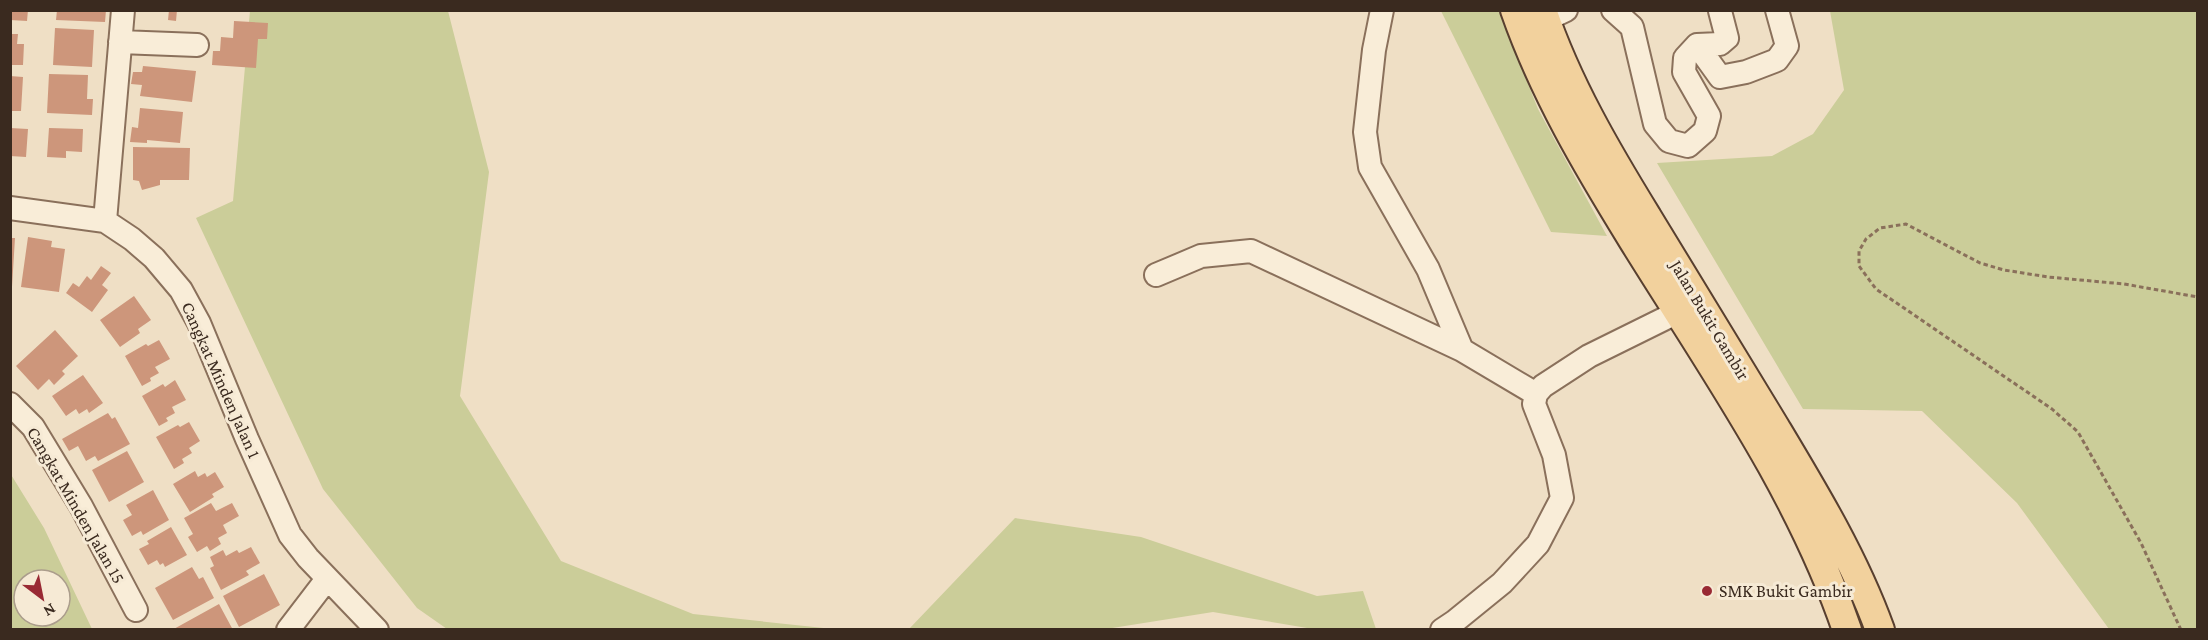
<svg xmlns="http://www.w3.org/2000/svg" width="2208" height="640" viewBox="0 0 2208 640" font-family="'Crimson Pro',serif">
  <rect width="100%" height="100%" fill="#efdfc5"/>
  <!-- green -->
  <path fill="#cbcd99" fill-rule="evenodd" d="M250 11H448L489 172 460 396 561 561 693 614 833 629H447L417 608 323 489 196 218 233 201Z
    M1441 11H1499L1538 109 1607 236 1551 232Z
    M1830 11H2197V629H2109L2017 503 1922 411 1803 409 1657 163 1772 156 1813 134 1844 90Z
    M10 473 44 528 92 629H11ZM24 580H60V616H24Z
    M1015 518 1141 537 1317 596 1363 591 1376 629H1313L1213 612 1106 629H909Z"/>
  <!-- building -->
  <path fill="#cd967b" d="M10 10H28L27 21 10 20Z
    M57 10H106L105 22 56 20Z
    M169 10H177L176 21 168 20Z
    M234 21 268 23 267 39H258L256 68 212 65 213 51H220L221 37 233 38Z
    M55 28 94 30 92 67 53 65Z
    M10 34H18L17 44H24L23 65H10Z
    M143 66 196 71 192 102 140 96 142 85 131 84 133 72H142Z
    M49 74 88 75 87 99H93L92 115 47 113Z
    M10 76 23 77 21 111H10Z
    M140 108 183 112 180 143 147 140V143L130 142 132 127 138 128Z
    M10 128 28 129 26 157 10 156Z
    M49 128 83 129 82 152 66 151V158L47 157Z
    M133 147 190 148 189 180H160V185L142 190 139 181 133 180Z
    M28 237 52 241 51 247 65 249 59 292 21 287Z
    M10 238H15L12 287H10Z
    M101 266 111 273 102 285 108 290 92 312 66 293 73 283 79 287 87 276 91 280Z
    M134 296 151 320 138 329 140 333 120 347 100 320Z
    M55 330 78 356 62 371 65 374 54 385 49 379 38 390 16 366Z
    M159 340 170 359 155 367 159 373 150 378 151 381 142 386 125 356 146 344 148 346Z
    M83 375 103 403 89 413 87 409 79 414 76 409 66 416 52 396Z
    M175 380 186 400 172 407 175 413 166 418 168 421 159 426 142 396 163 384 165 387Z
    M108 413 112 419 115 417 130 444 98 461 95 456 86 461 78 446 69 451 62 439Z
    M189 422 200 441 189 448 192 453 182 459 184 463 174 469 156 437 178 425 180 427Z
    M127 451 144 482 109 502 92 470Z
    M195 471 198 477 205 473 207 477 215 472 224 487 212 494 214 497 190 512 173 484Z
    M153 490 169 520 143 535 141 531 132 536 123 520 132 515 126 505Z
    M211 503 216 511 232 503 239 516 223 525 227 533 218 538 221 544 210 551 207 546 197 552 188 537 193 534 184 518Z
    M171 527 187 555 165 567 163 563 160 565 157 560 148 565 139 549 149 544 147 541Z
    M251 547 260 563 246 571 249 575 221 590 210 568 214 566 210 557 223 550 226 556 237 550 239 553Z
    M192 567 199 579 203 577 214 598 173 620 155 588Z
    M264 574 280 605 239 627 223 596Z
    M219 604 233 630H172Z"/>
  <g fill="none" stroke-linecap="round" stroke-linejoin="round">
    <defs>
      <path id="minor" d="M1382 10 1374 50 1365 132 1370 167 1428 269 1462 350 1536 394
        M1613 10 1632 27 1655 124 1669 141 1688 146 1705 131 1709 116 1684 72 1685 58 1697 45 1720 44 1727 38 1720 11
        M1545 20 1566 10
        M120 42 197 45
        M1697 45 1720 77 1746 72 1777 60 1787 46 1777 10
        M10 208 105 221 132 239 154 258 181 290 199 323 247 439 290 535 308 558 377 630
        M105 221 123 10
        M1156 275 1201 256 1251 251 1462 350
        M10 404 33 427 81 506 136 610
        M288 630 327 579
        M1442 630 1454 622 1502 583 1538 544 1562 498 1554 455 1534 404 1536 394 1543 386 1589 356 1678 312"/>
      <path id="major" d="M1515 10C1544 93 1588 167 1633 240 1711 366 1799 489 1847 630
        M1542 10C1567 84 1607 152 1647 217 1690 287 1733 357 1775 427 1814 492 1854 558 1880 630"/>
    </defs>
    <!-- minor casing -->
    <use href="#minor" stroke="#8a705b" stroke-width="26"/>
    <!-- major casing -->
    <use href="#major" stroke="#583f2f" stroke-width="32"/>
    <!-- path -->
    <path stroke="#8a705b" stroke-width="3" stroke-dasharray="4.5 3" stroke-linecap="butt" d="M2181 630 2141 543 2078 432 2052 409 1876 289 1859 266V251L1866 239 1880 228 1906 224 1980 263 2004 270 2048 277 2124 284 2198 297"/>
    <!-- minor -->
    <use href="#minor" stroke="#f9edd8" stroke-width="22"/>
    <!-- major -->
    <use href="#major" stroke="#f2d19d" stroke-width="28"/>
  </g>
  <!-- markers -->
  <circle fill="#992a34" stroke="#f6ead5" stroke-width="2" cx="1707" cy="591" r="6"/>
  <g text-anchor="middle" dominant-baseline="central" stroke-width="6" stroke-linejoin="round" paint-order="stroke">
    <!-- street labels -->
    <g font-size="18" fill="#3a2a1f" stroke="#f6ead5">
      <text transform="translate(1710 320) rotate(59)">Jalan Bukit Gambir</text>
      <text transform="translate(221 380) rotate(66)">Cangkat Minden Jalan 1</text>
      <text transform="translate(76 505) rotate(60)">Cangkat Minden Jalan 15</text>
    </g>
    <!-- poi labels -->
    <g font-size="18" fill="#3a2a1f" stroke="#f6ead5" text-anchor="start">
      <text x="1719" y="591">SMK Bukit Gambir</text>
    </g>
  </g>
  <!-- border -->
  <rect width="2208" height="640" fill="none" stroke="#3a2a1f" stroke-width="24"/>
  <!-- north arrow -->
  <g transform="translate(42 598) rotate(148)"><circle r="28" fill="#f6ead5" stroke="#ab9d8c" stroke-width="1.5"/>
  <path d="M0-4.5L10 22L0 15L-10 22Z" fill="#992a34"/>
  <text y="-9" font-size="16" font-weight="bold" text-anchor="middle" fill="#3a2a1f">N</text>
  </g>
</svg>
